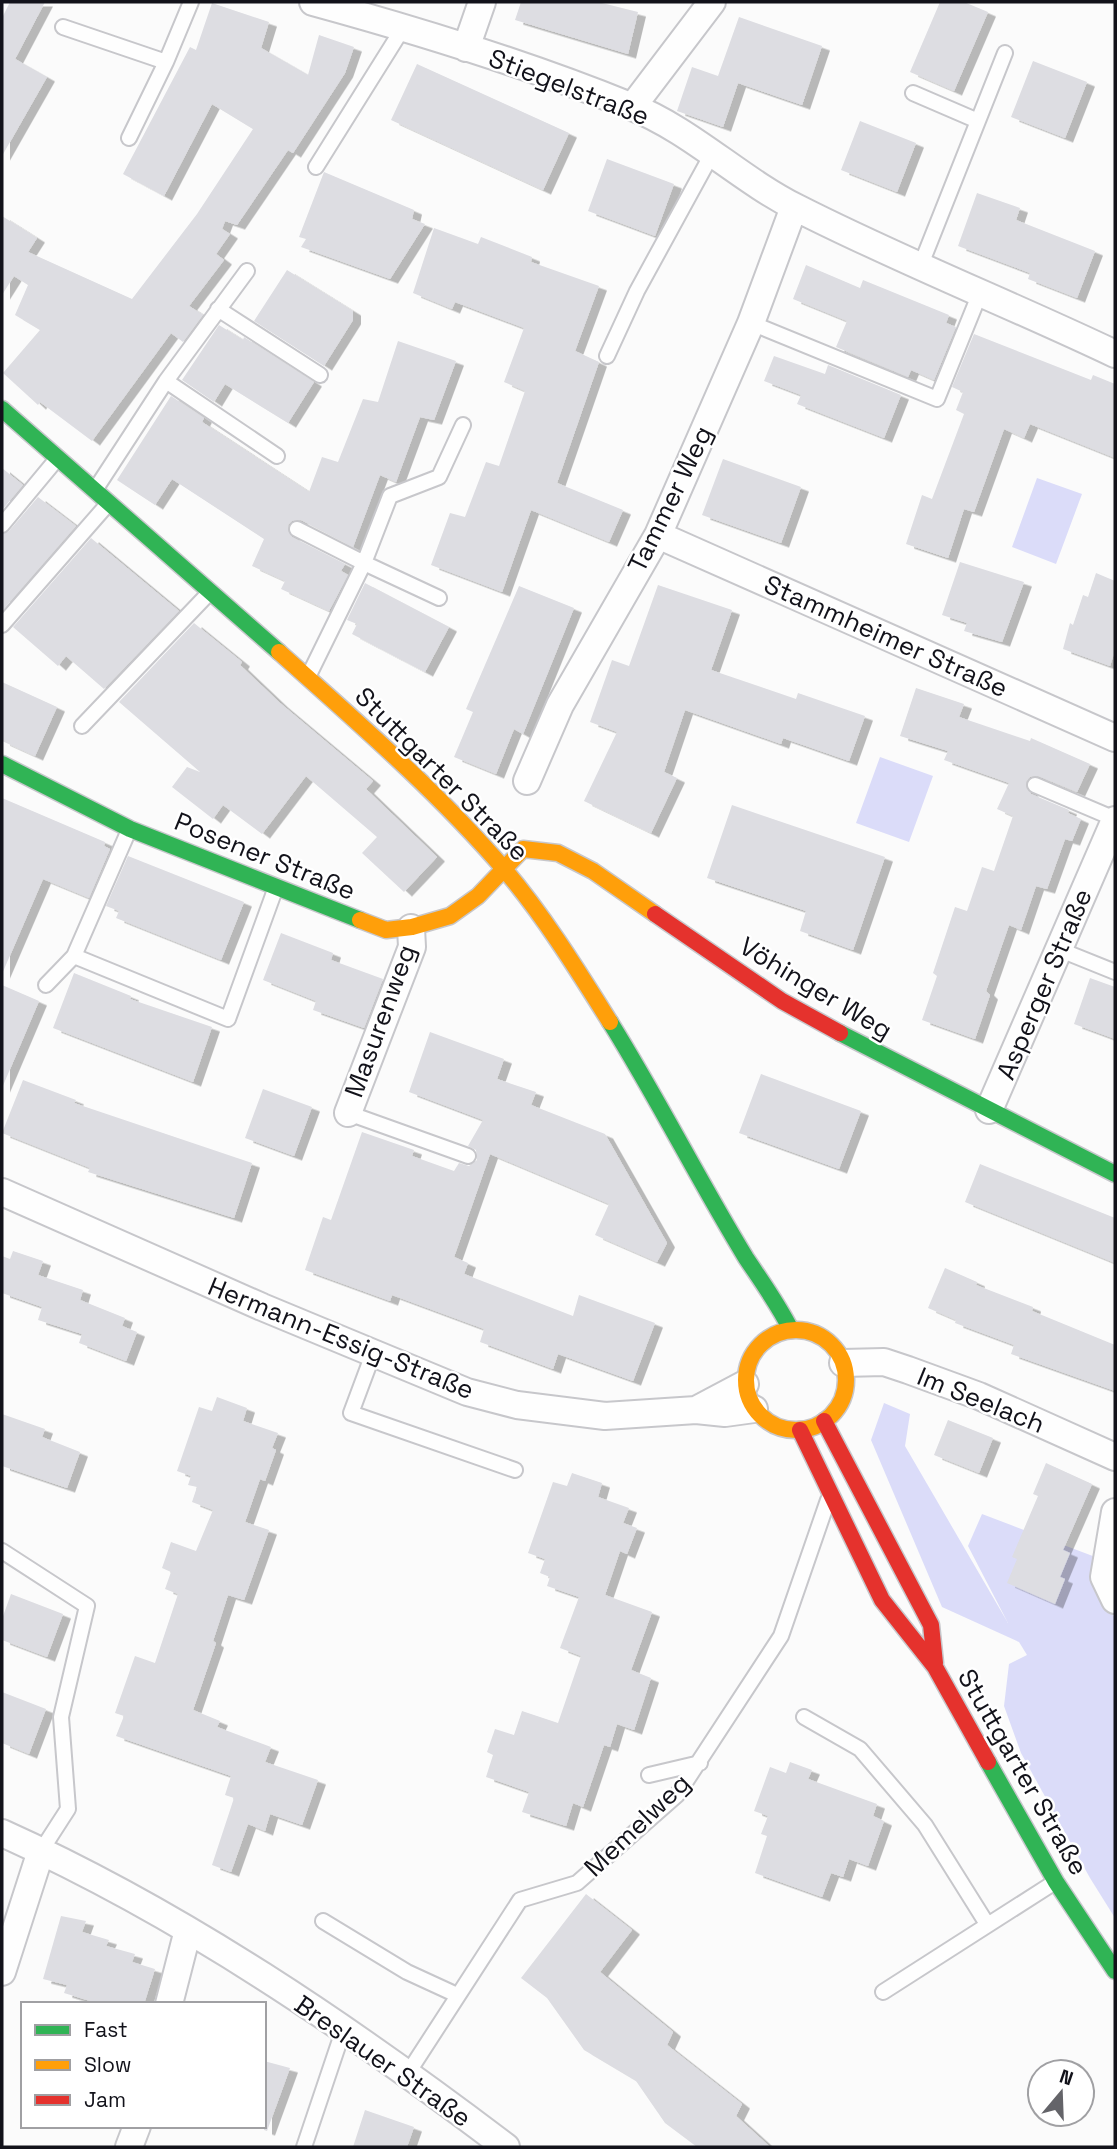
<svg xmlns="http://www.w3.org/2000/svg" width="1117" height="2149" viewBox="0 0 1117 2149" font-family="'Space Grotesk',sans-serif">
  <defs>
    <filter id="shadow"><feDropShadow dx="8" dy="4.5" stdDeviation="0" flood-color="#0004"/></filter>
  </defs>
  <rect width="100%" height="100%" fill="#fbfbfb"/>
  <!-- green -->
  <path fill="#dbdcf9" d="M1037 478 1082 494 1056 564 1012 547Z
    M880 757 933 776 909 842 856 823Z
    M884 1403 910 1414 905 1446 1008 1623 968 1546 982 1514 1098 1558 1101 1595 1115 1618V1918L1090 1878 1021 1753 1004 1706 1009 1664 1027 1655 1019 1642 942 1607 871 1440Z"/>
  <!-- building -->
  <path fill="#dddde2" filter="url(#shadow)" d="M10 2H45L15 59 47 77 2 156V18Z
    M521 2H598L638 12 628 54 515 20Z
    M940 2H964L988 12 954 91 910 72Z
    M212 3 269 22 261 48 308 75 319 35 354 47 345 73 293 153 288 150 237 225 225 221 222 229 230 234 216 254 224 260 189 306 203 315 183 342 171 333 92 441 40 402 38 405 3 373 40 330 15 315 28 285 14 276 2 295V216L37 238 28 252 132 299 197 214 253 129 212 104 164 196 123 174 190 47 196 50Z
    M739 17 822 46 802 105 738 83 723 127 677 111 692 67 718 76Z
    M1033 61 1087 82 1065 138 1011 117Z
    M417 64 569 133 543 190 391 120Z
    M860 121 916 143 897 192 841 170Z
    M607 159 674 184 655 236 588 211Z
    M324 172 414 210 412 219 425 224 390 279 301 247 306 239 299 237Z
    M977 193 1020 208 1016 220 1095 251 1077 298 1028 279 1030 273 958 246Z
    M434 228 478 244 481 237 532 257 531 262 599 286 575 351 599 362 557 483 623 510 609 542 531 510 502 592 431 565 450 513 465 517 486 462 499 466 525 391 504 382 524 328 455 302 452 309 413 293Z
    M806 265 860 288 863 280 949 315 946 323 956 327 934 380 911 370 908 377 836 347 847 321 793 299Z
    M287 270 353 311V320L324 366 254 321Z
    M219 325 243 340 244 337 314 382 288 423 225 384 214 402 182 380Z
    M974 334 1091 380 1093 375 1115 384V458L1030 424 1024 438 1004 429 974 512 964 509 948 558 906 544 922 495 932 499 964 414 956 410 963 392 952 387Z
    M398 341 456 361 434 420 420 417 396 482 380 475 353 547 301 520 292 521 288 525 292 537 345 564 341 571 348 575 329 611 281 589 285 581 252 566 264 539 172 479 155 505 117 480 171 396 204 418 202 422 309 492 322 457 338 462 363 399 378 402Z
    M774 356 825 374 828 365 901 395 884 438 797 404 801 395 764 381Z
    M723 459 801 487 781 543 702 515Z
    M2 468 23 485 2 510Z
    M38 497 76 526 2 611V534L9 531Z
    M91 538 179 611 104 689 66 656 58 666 13 627Z
    M960 562 1024 582 1002 642 964 631 967 623 942 615Z
    M1096 573 1115 581V650L1110 666 1063 649 1070 623 1073 625 1083 595 1088 597Z
    M365 583 449 627 425 672 352 634 357 624 347 620Z
    M658 585 732 610 711 670 796 699 798 693 865 716 849 761 783 738 781 744 685 710 664 772 677 778 651 833 584 801 617 732 590 722 612 660 629 666Z
    M519 586 574 608 523 734 514 729 496 774 454 757 473 712 466 709Z
    M194 623 242 662 240 665 280 703 373 781 366 789 437 857 404 892 362 853 377 837 306 776 262 834 223 805 213 819 172 787 187 767 200 772 119 702Z
    M2 682 57 707 35 756 2 741Z
    M916 688 964 704 959 717 1030 741 1031 738 1090 764 1077 792 1038 776 1030 777 1026 782 1031 794 1069 810 1068 813 1081 819 1072 841 1065 839 1047 889 1036 886 1021 930 1009 925 986 991 990 995 975 1039 922 1020 937 976 933 973 955 907 967 911 982 867 994 871 1013 816 997 809 1009 783 944 760 948 751 900 736Z
    M2 798 105 842 104 846 110 849 89 898 43 879 2 974Z
    M732 805 885 857 853 950 800 931 806 911 707 878Z
    M128 856 244 902 221 960 116 918 119 911 106 906Z
    M281 933 333 953 331 960 383 979 364 1028 313 1010 316 1001 263 980Z
    M74 973 131 996 130 999 212 1027 193 1082 53 1028Z
    M1090 978 1115 987V1039L1074 1024Z
    M2 985 39 1001 2 1088Z
    M430 1032 504 1059 497 1079 536 1092 531 1105 605 1134 667 1243 657 1262 595 1235 609 1204 490 1154 454 1257 468 1263 464 1274 573 1316 579 1295 655 1323 633 1381 558 1354 553 1369 480 1342 484 1329 392 1295 390 1301 305 1270 323 1217 331 1220 362 1132 414 1150 412 1156 454 1171 459 1163 469 1166 477 1160 476 1150 468 1146 483 1120 409 1092Z
    M761 1074 861 1111 839 1169 739 1133Z
    M23 1080 76 1100 74 1103 252 1163 234 1218 88 1172 90 1168 2 1133Z
    M263 1089 312 1107 294 1156 245 1138Z
    M980 1164 1115 1218V1263L965 1202Z
    M13 1251 43 1261 38 1275 83 1290 80 1300 125 1318 122 1326 137 1332 126 1361 79 1343 82 1334 38 1320 42 1307 2 1293V1256L10 1259Z
    M945 1268 977 1282 976 1285 1033 1307 1032 1311 1115 1345V1391L1011 1354 1014 1345 955 1323 956 1320 928 1308Z
    M217 1397 247 1408 243 1421 278 1433 272 1448 276 1450 265 1481 260 1479 245 1522 269 1530 244 1600 228 1595 213 1641 216 1643 193 1710 220 1721 217 1727 271 1747 265 1762 318 1780 302 1825 270 1814 265 1831 248 1824 231 1872 212 1865 234 1798 225 1795 231 1776 116 1736 124 1716 115 1713 135 1656 155 1663 178 1594 165 1589 171 1572 162 1568 171 1542 196 1551 213 1510 192 1502 197 1487 188 1485 191 1476 177 1471 199 1407 212 1411Z
    M2 1414 45 1429 42 1437 80 1452 67 1488 2 1466Z
    M948 1420 993 1438 979 1473 934 1455Z
    M1046 1463 1092 1484 1063 1550 1070 1553 1060 1577 1065 1579 1055 1604 1007 1583 1017 1559 1012 1557 1038 1496 1033 1494Z
    M572 1473 602 1483 598 1497 629 1508 623 1523 637 1528 627 1554 620 1551 605 1595 652 1612 631 1670 651 1678 634 1730 617 1724 610 1747 604 1745 583 1807 573 1803 566 1826 522 1812 529 1792 486 1777 493 1755 487 1752 495 1729 514 1735 522 1711 558 1723 581 1656 560 1648 579 1597 547 1586 550 1577 540 1573 545 1559 528 1553 553 1482 567 1486Z
    M11 1594 63 1614 47 1657 2 1640V1619Z
    M2 1692 46 1709 29 1754 2 1743Z
    M790 1762 812 1770 808 1779 877 1804 873 1816 884 1821 868 1866 849 1859 843 1877 831 1873 822 1897 755 1873 767 1836 761 1834 768 1816 754 1811 770 1767 786 1773Z
    M586 1894 632 1930 600 1972 673 2032 667 2045 742 2104 736 2116 770 2147H697L665 2123 636 2081 584 2050 547 1998 521 1978Z
    M61 1916 86 1921 82 1932 109 1940 106 1946 135 1954 132 1962 155 1969 144 2004H100L64 1993 67 1985 43 1979Z
    M264 2061 290 2068 267 2131 264 2130Z
    M365 2110 414 2127 407 2147H353Z"/>
  <g fill="none" stroke-linecap="round" stroke-linejoin="round">
    <defs>
      <path id="lane" d="M63 27 166 62 191 2
        M913 93 978 121
        M129 138 166 62
        M316 167 403 28
        M920 267 1005 53
        M218 309 320 375
        M751 323 937 399 980 293
        M607 356 637 291 713 152
        M166 381 277 456
        M95 490 166 381 247 271
        M2 525 56 460
        M297 529 364 563 390 496 439 477 463 425
        M2 625 107 505
        M309 675 364 563 439 598
        M82 726 210 592
        M1035 785 1115 819
        M129 830 74 956 228 1019 276 887
        M1058 949 1115 972
        M46 985 74 956
        M348 1113 468 1156
        M373 1354 351 1413 515 1470
        M2 1551 87 1606 61 1717 68 1809 41 1851
        M804 1717 860 1749 925 1825 987 1924
        M649 1775 700 1763
        M323 1921 407 1972 457 1995
        M883 1992 1055 1882
        M408 2073 520 1900 577 1883 677 1795 781 1636 828 1500
        M304 2147 343 2031"/>
      <path id="street" d="M313 2C419 31 527 64 630 106 691 130 739 179 797 208 901 261 1010 304 1115 354
        M466 48 482 2
        M633 106 712 2
        M658 535 1115 738
        M527 781 560 705 658 535 751 323 794 207
        M989 1110 1115 820
        M348 1113 412 947 411 928
        M2 1192 262 1307 467 1392 517 1405 605 1416 696 1410 725 1413 754 1409
        M843 1363 884 1362 908 1370 979 1396 1115 1457
        M696 1410 745 1384
        M1115 1512 1104 1577 1115 1600
        M2 1833C182 1914 349 2028 506 2147
        M2 1972 41 1851
        M169 2004 188 1930
        M129 2147 137 2126"/>
      <path id="fast" d="M2 409 279 652
        M2 764 130 829 360 920
        M610 1022C658 1099 699 1181 746 1258 762 1282 778 1304 791 1330
        M840 1033 1115 1174
        M988 1762 1056 1882 1115 1971"/>
      <path id="slow" d="M279 652C356 721 436 790 504 869 544 916 578 971 610 1022
        M360 920 386 930 412 927 450 916 478 896 523 849 558 853 593 871 655 914
        M746 1380a50 50 0 1 1 100 0a50 50 0 1 1-100 0Z"/>
      <path id="jam" d="M655 914 782 1001 840 1033
        M824 1421 931 1625 935 1663
        M800 1430 882 1600 935 1667 988 1762"/>
    </defs>
    <!-- lane casing -->
    <use href="#lane" stroke="#c7c7cb" stroke-width="18"/>
    <!-- street casing -->
    <use href="#street" stroke="#c7c7cb" stroke-width="30"/>
    <!-- fast casing -->
    <use href="#fast" stroke="#c7c7cb" stroke-width="19"/>
    <!-- slow casing -->
    <use href="#slow" stroke="#c7c7cb" stroke-width="19"/>
    <!-- jam casing -->
    <use href="#jam" stroke="#c7c7cb" stroke-width="19"/>
    <!-- lane -->
    <use href="#lane" stroke="#fefefe" stroke-width="14"/>
    <!-- street -->
    <use href="#street" stroke="#fefefe" stroke-width="26"/>
    <!-- fast -->
    <use href="#fast" stroke="#30b455" stroke-width="16"/>
    <!-- slow -->
    <use href="#slow" stroke="#ff9f0a" stroke-width="16"/>
    <!-- jam -->
    <use href="#jam" stroke="#e5322d" stroke-width="16"/>
  </g>
  <g text-anchor="middle" dominant-baseline="central" stroke-width="5" stroke-linejoin="round" paint-order="stroke">
    <!-- street labels -->
    <g font-size="26" fill="#12121a" stroke="#fff">
      <text transform="translate(569 87) rotate(21)">Stiegelstraße</text>
      <text transform="translate(670 499) rotate(-64)">Tammer Weg</text>
      <text transform="translate(886 636) rotate(24)">Stammheimer Straße</text>
      <text transform="translate(442 774) rotate(45)">Stuttgarter Straße</text>
      <text transform="translate(265 856) rotate(22)">Posener Straße</text>
      <text transform="translate(1044 984) rotate(-67)">Asperger Straße</text>
      <text transform="translate(816 988) rotate(31)">Vöhinger Weg</text>
      <text transform="translate(380 1021) rotate(-70)">Masurenweg</text>
      <text transform="translate(341 1338) rotate(22)">Hermann-Essig-Straße</text>
      <text transform="translate(981 1400) rotate(22)">Im Seelach</text>
      <text transform="translate(1023 1772) rotate(60)">Stuttgarter Straße</text>
      <text transform="translate(637 1825) rotate(-44)">Memelweg</text>
      <text transform="translate(383 2061) rotate(35)">Breslauer Straße</text>
    </g>
  </g>
  <!-- border -->
  <rect width="1117" height="2149" fill="none" stroke="#12121a" stroke-width="7"/>
  <!-- legend -->
  <rect x="21" y="2002" width="245" height="126" fill="#ffffff" stroke="#a0a0a3" stroke-width="2"/>
  <rect x="35" y="2025" width="35" height="10" fill="#30b455" stroke="#a0a0a3" stroke-width="2"/>
  <text x="84" y="2037" font-size="21" fill="#12121a">Fast</text>
  <rect x="35" y="2060" width="35" height="10" fill="#ff9f0a" stroke="#a0a0a3" stroke-width="2"/>
  <text x="84" y="2072" font-size="21" fill="#12121a">Slow</text>
  <rect x="35" y="2095" width="35" height="10" fill="#e5322d" stroke="#a0a0a3" stroke-width="2"/>
  <text x="84" y="2107" font-size="21" fill="#12121a">Jam</text>
  <!-- north arrow -->
  <g transform="translate(1061 2093) rotate(19)"><circle r="33" fill="#ffffff" stroke="#a0a0a3" stroke-width="2"/>
  <path d="M0-5L12 26L0 18L-12 26Z" fill="#646469"/>
  <text y="-10" font-size="19" font-weight="bold" text-anchor="middle" fill="#12121a">N</text>
  </g>
</svg>
